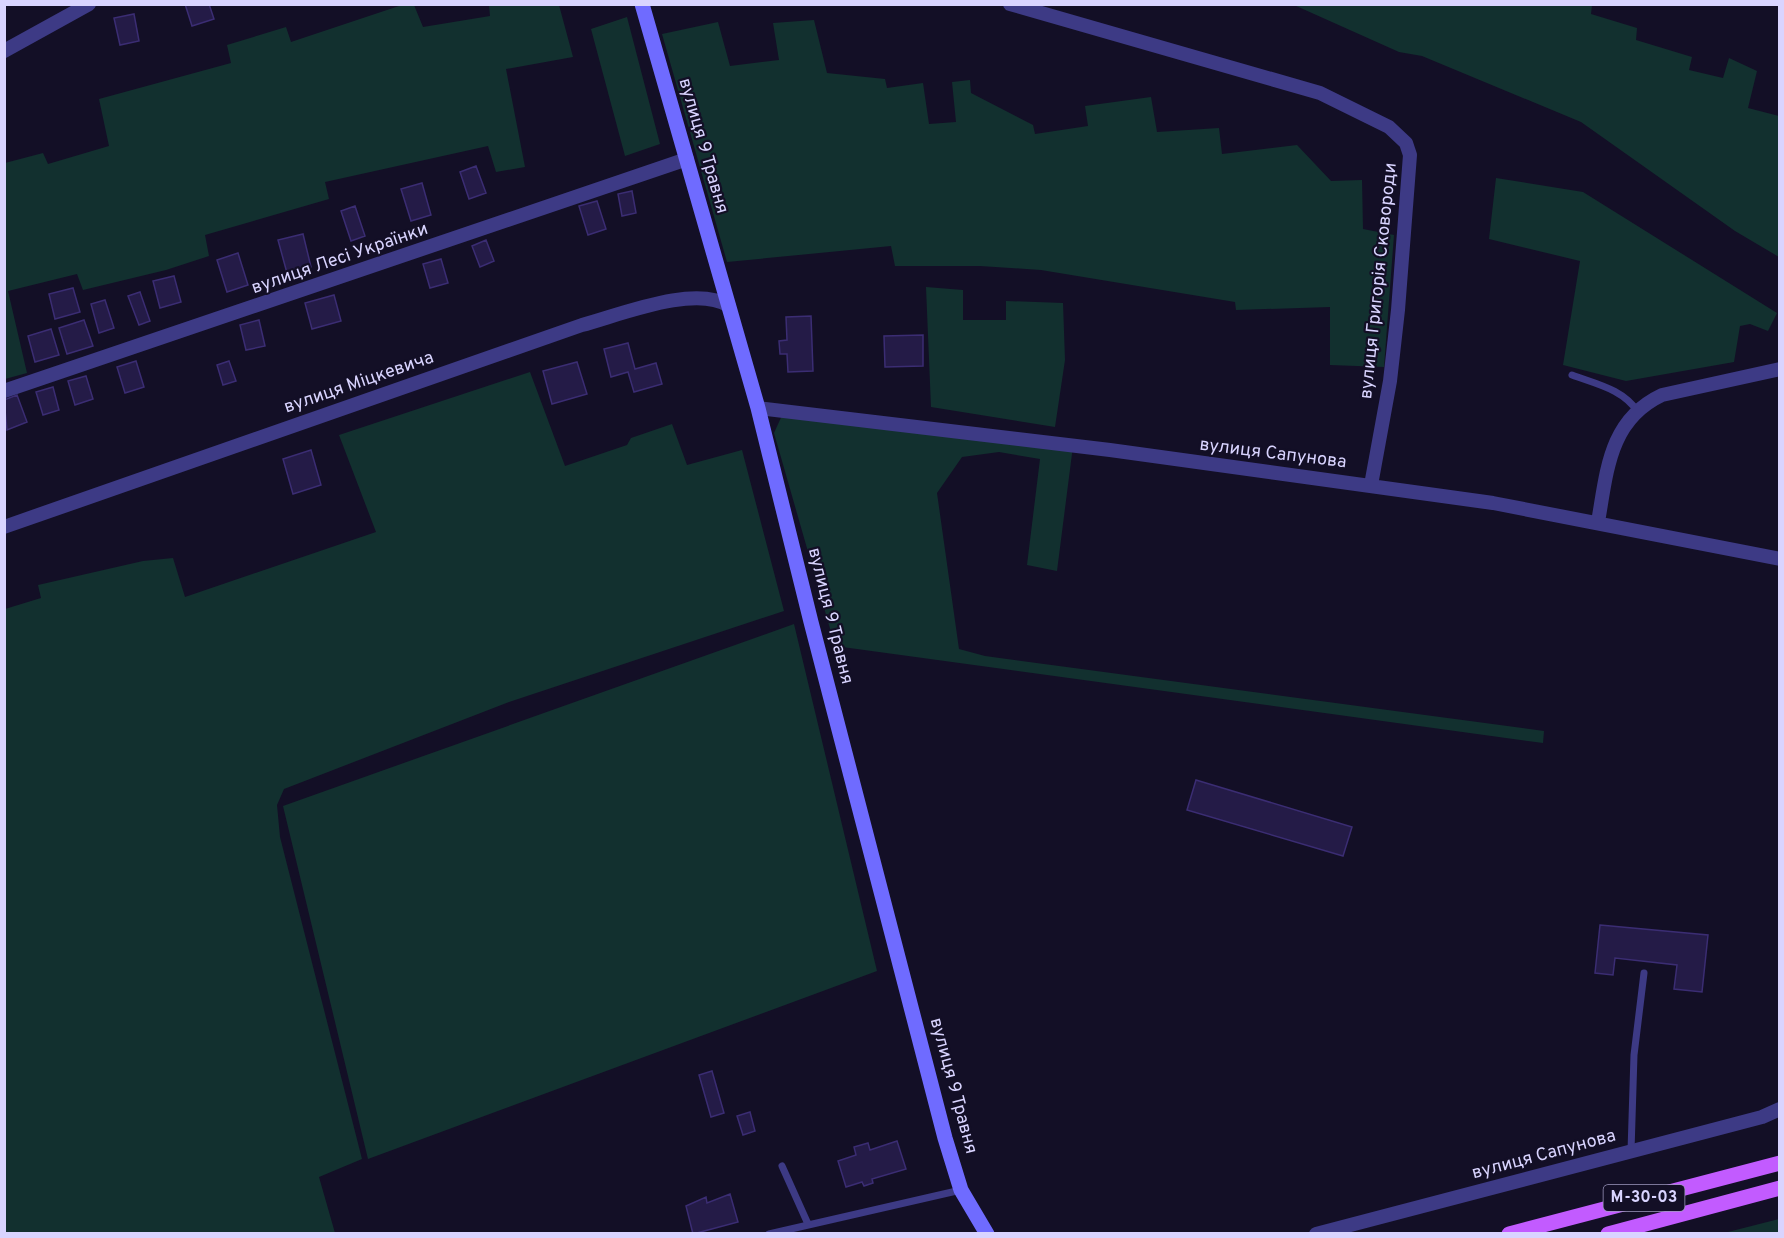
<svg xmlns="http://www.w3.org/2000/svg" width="1784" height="1238" viewBox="0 0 1784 1238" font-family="Overpass,sans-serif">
  <rect width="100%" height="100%" fill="#130f26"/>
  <!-- green -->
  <path fill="#12302f" d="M405 4 414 5 423 27 490 16 489 5H559L573 57 506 69 525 167 496 172 488 146 325 182 329 199 205 235 209 256 166 270 83 290 77 274 8 291 27 373 5 379V163L43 153 48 164 109 146 99 99 231 63 227 45 286 27 291 42Z
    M1294 5H1592L1591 14 1637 28 1636 40 1692 57 1689 70 1723 78 1729 58 1757 71 1748 108 1779 116V257L1735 231 1581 122 1422 56 1399 52Z
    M627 17 660 144 625 156 591 29Z
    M814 20 827 73 885 79 887 88 923 83 929 124 956 122 952 82 970 80 971 93 1033 125 1035 134 1088 126 1085 106 1151 97 1157 132 1219 128 1222 154 1297 145 1331 181 1362 180 1363 229 1394 235 1384 367 1330 365V307L1236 310 1235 302 1041 270 980 266H895L891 246 727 262 662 34 718 22 730 66 779 60 773 23Z
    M1496 178 1583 192 1777 313 1768 331 1750 324 1740 326 1734 362 1626 381 1563 365 1580 261 1489 239Z
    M926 287 963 290V320H1006V301L1063 303 1065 360 1055 427 931 407Z
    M530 372 565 466 627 445 631 438 672 424 687 465 742 450 784 611 509 702 284 789 277 805 280 837 362 1159 319 1177 335 1233H5V609L41 598 38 585 143 561 173 558 185 597 376 532 339 435Z
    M784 411 1073 446 1057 571 1027 565 1040 459 999 452 962 457 937 493 959 649 985 656 1544 731 1543 743 835 646 774 433Z
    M794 624 877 971 368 1159 283 806Z
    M1779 1219V1233H1724Z"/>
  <!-- building -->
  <path fill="#241b47" stroke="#3b2d73" stroke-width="1.5" d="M185 4H209L214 19 192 26Z
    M134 14 139 41 120 45 114 18Z
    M476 166 486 193 469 199 460 172Z
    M422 183 431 215 411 221 401 189Z
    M632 191 636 213 622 216 618 194Z
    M597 201 606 229 588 235 579 206Z
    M355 206 365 236 351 241 341 211Z
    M303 234 311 267 287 273 278 240Z
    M486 240 494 261 480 267 472 246Z
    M238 253 248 285 227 292 217 260Z
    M441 259 448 283 430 288 423 264Z
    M174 276 181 302 160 308 153 281Z
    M73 288 80 312 55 319 49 294Z
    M140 292 150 321 139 325 128 296Z
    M334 295 341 321 312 329 305 303Z
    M105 300 114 328 99 333 91 304Z
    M811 316 813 371 788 372 787 354H780L779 341 787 340 786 317Z
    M84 320 93 346 67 354 59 328Z
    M259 320 265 346 246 350 240 325Z
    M51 329 59 355 35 362 28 336Z
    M923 335V366L885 367 884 336Z
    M628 343 635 369 656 363 662 384 634 392 628 372 611 377 604 349Z
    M136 361 144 387 125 393 117 367Z
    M229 361 236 381 223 385 217 365Z
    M577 362 587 394 552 404 543 371Z
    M86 376 93 399 75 405 68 381Z
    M53 387 59 410 43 415 36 392Z
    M17 395 27 422 7 430 4 400Z
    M311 450 321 485 293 494 283 459Z
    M1196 780 1352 827 1343 856 1187 810Z
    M1600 925 1708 935 1702 992 1674 989 1677 965 1615 958 1613 975 1595 973Z
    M712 1071 724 1113 711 1117 699 1075Z
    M750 1112 755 1131 743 1135 737 1116Z
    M897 1141 906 1169 872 1179 873 1183 864 1186 862 1182 846 1187 838 1161 856 1155 854 1147 868 1143 870 1150Z
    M730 1194 738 1222 693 1234 686 1206 706 1197 707 1203Z"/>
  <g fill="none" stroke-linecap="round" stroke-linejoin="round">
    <!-- lane -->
    <path stroke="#3d3a85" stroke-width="7" d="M1572 375C1596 384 1623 389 1638 412
      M1631 1151 1634 1055 1644 973
      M782 1166 808 1224
      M769 1234 961 1190"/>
    <!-- street -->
    <path stroke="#3d3a85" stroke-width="14" d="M1010 4 1320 93 1389 127 1406 143 1410 155 1398 310 1390 381 1371 485
      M4 51 89 4
      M4 391 687 159
      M758 408 1110 450 1493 503 1780 559
      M1598 522C1607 471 1609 420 1662 395L1780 369
      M4 527 582 325C620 315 695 284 729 306
      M1316 1234 1762 1117 1780 1109"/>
    <!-- secondary -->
    <path stroke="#6f6bff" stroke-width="15" d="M642 4 758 408 811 622 945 1138 961 1190 987 1234"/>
    <!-- primary -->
    <path stroke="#c25bff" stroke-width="15" d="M1509 1234 1780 1163
      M1608 1234 1780 1188"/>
  </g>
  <g text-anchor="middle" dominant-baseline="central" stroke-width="4.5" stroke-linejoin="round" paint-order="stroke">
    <!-- shield labels -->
    <rect fill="#130f26" stroke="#9e99be" stroke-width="1.5" x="1603.5" y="1185" width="81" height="26" rx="4.5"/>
    <g font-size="16" font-weight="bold" fill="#d9d4ff">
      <text x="1644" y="1198">М-30-03</text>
    </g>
    <!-- street labels -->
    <g font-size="18" fill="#d9d4ff" stroke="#130f26">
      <text transform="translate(703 146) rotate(74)">вулиця 9 Травня</text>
      <text transform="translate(340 259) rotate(-19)">вулиця Лесі Українки</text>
      <text transform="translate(1379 281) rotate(-84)">вулиця Григорія Сковороди</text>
      <text transform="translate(359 383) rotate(-19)">вулиця Міцкевича</text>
      <text transform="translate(1273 454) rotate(7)">вулиця Сапунова</text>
      <text transform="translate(830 616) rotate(76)">вулиця 9 Травня</text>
      <text transform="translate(953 1086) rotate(75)">вулиця 9 Травня</text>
      <text transform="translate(1544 1155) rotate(-15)">вулиця Сапунова</text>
    </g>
  </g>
  <!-- border -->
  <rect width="1784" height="1238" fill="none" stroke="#d9d4ff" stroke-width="12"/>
</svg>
